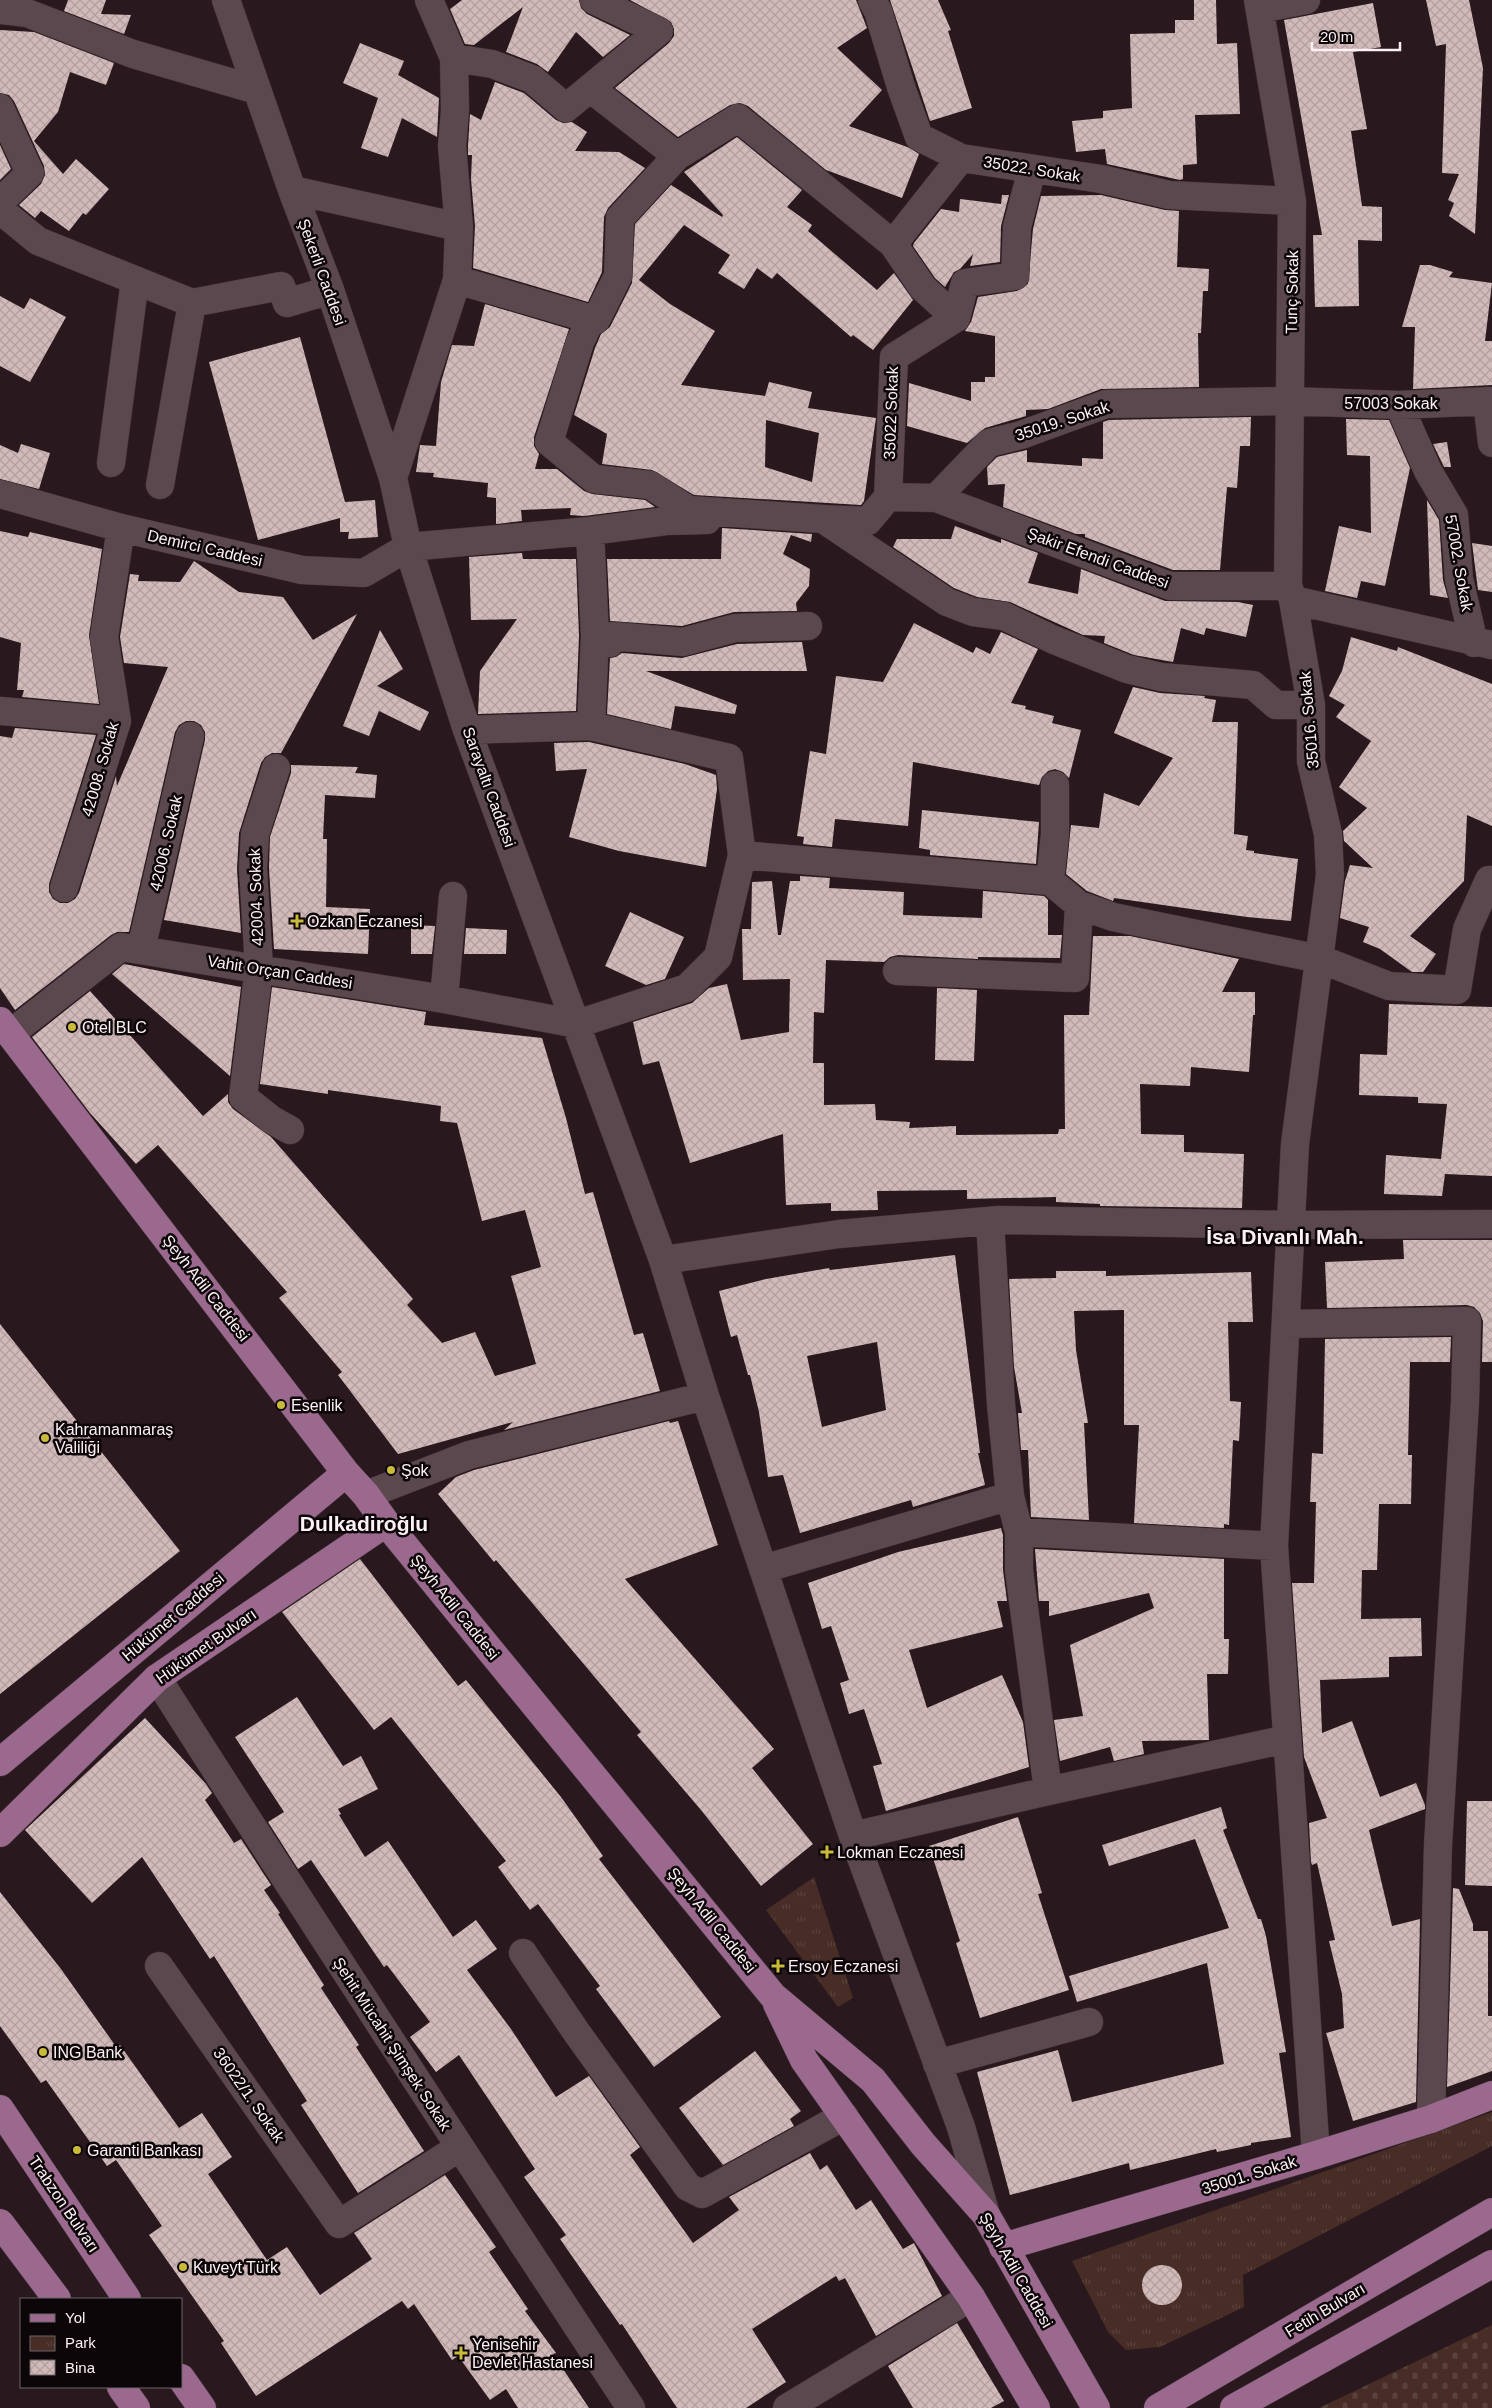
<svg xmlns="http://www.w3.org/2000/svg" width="1492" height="2408" viewBox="0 0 1492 2408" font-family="Arial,sans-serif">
  <defs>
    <pattern id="cemetery-stones" width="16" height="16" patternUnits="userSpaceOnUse" patternTransform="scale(1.25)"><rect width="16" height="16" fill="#472d25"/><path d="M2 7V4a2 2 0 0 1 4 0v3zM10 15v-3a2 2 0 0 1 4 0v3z" fill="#59423a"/></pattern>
    <pattern id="park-tufts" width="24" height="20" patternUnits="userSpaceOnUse" patternTransform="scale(1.25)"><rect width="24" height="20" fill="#472d25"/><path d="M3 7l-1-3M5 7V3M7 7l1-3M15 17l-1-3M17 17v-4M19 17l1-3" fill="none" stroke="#59423a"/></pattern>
    <pattern id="building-cross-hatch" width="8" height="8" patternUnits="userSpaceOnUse" patternTransform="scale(1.25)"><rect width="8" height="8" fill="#d3baba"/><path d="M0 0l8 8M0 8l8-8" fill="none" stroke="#b19e9e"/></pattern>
  </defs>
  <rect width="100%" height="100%" fill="#29181e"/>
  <!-- cemetery -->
  <path fill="url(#cemetery-stones)" d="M1492 2325V2408H1319Z"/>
  <!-- park -->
  <path fill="url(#park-tufts)" d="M814 1877 853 1998 838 2007 766 1910Z
    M1492 2112V2146L1243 2275 1244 2307 1160 2347 1126 2350 1108 2332 1072 2261Z"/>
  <!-- building -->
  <path fill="url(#building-cross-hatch)" fill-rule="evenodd" d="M68 0H106L101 14 131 15 124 34 64 11Z
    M462 0H579L581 8 587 14 630 35 603 57 576 32 548 72 537 64 506 52 523 7 474 45 465 44 450 9Z
    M630 0H856L867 28 837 48 882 90 849 126 910 148 919 154 902 198 826 170 748 106 740 103 730 105 678 137 615 88 669 43 674 36V29L671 22Z
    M890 0H938L951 30 948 31 972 108 930 121Z
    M1194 0H1216L1217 44 1237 43 1240 114 1195 115 1197 164 1183 165V179L1180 180 1107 164 1105 149 1076 152 1072 121 1103 118V111L1132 108 1130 34 1175 33V20H1194Z
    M1426 0H1469L1483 68 1475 234 1449 216 1454 203 1448 200 1459 174 1442 173 1446 44 1436 46Z
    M1373 3 1381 47 1353 52 1367 129 1351 131 1362 206 1382 207V241L1358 240 1359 306 1315 307 1313 235H1322L1284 20Z
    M0 30 34 32 114 63 106 85 70 72 58 112 34 141 63 174 76 159 109 189 86 215 83 213 69 231 41 211 35 218 19 205 41 184 45 175 44 166 14 101 9 95 0 93Z
    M360 43 404 61 398 75 439 98 437 137 402 118 388 157 361 148 378 98 343 83Z
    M495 82 524 93 556 120 563 123 572 122 587 132 575 151 619 152 645 168 608 208 604 217 602 272 588 302 473 268 475 226 471 179 472 155H468V146L470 114 481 120Z
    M737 137 802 190 787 207 812 225 808 231 877 290 894 273 913 300 873 350 853 335 851 337 777 273 772 279 757 268 744 289 718 273 730 255 684 225 639 280 670 304 715 331 681 385 765 396 769 382 812 392 808 408 876 418 864 501 861 505 694 495 652 470 602 464 607 434 574 415 595 348 601 334 610 327 632 283 635 224 671 185 722 217 723 215 684 172ZM766 420 819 433 812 482 765 467Z
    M0 145 11 169 0 180Z
    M1002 195H1009L1001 226 1000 262 970 266 973 254 960 269 954 272 945 287 935 278 913 246 914 243 941 209 959 212 960 199 1001 204Z
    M1101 195 1165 210 1179 211 1177 267 1209 269 1208 291H1203L1201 333H1198L1199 387 1101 389 1048 409 1026 410V416L985 428 967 443 907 426 909 383 971 401V382H985V377H995V336L965 331 971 322 978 297 1017 291 1028 284 1033 229 1041 196Z
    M1420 265H1430L1453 272 1449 277 1492 283 1485 341H1492V385L1413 389 1415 327H1402Z
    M0 296 24 309 30 298 66 317 30 382 0 366Z
    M485 304 569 329 534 437V446L539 454 535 469H557L584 491 592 494 645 500 655 507 584 516 570 515 571 508 521 510 522 521 496 524V498L487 497 488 483 433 477 434 473 416 472 420 445 436 446 441 382 452 345 474 346Z
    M300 337 345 502 375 500 378 537 348 539 349 532H340V518L258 540 209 362Z
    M1251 417 1250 446H1240L1237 488 1227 487 1220 570H1173L1085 537V534H1076L1003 507 1005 484 988 485 987 467 997 457 1027 450V462L1082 466V458L1103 459V422L1109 420Z
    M1346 419 1389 420 1410 468 1385 586 1361 581 1357 598 1325 591 1339 526 1371 533 1370 456 1347 455Z
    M1447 442 1451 467H1444L1433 444Z
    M21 444 50 453 39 489 0 479V445L18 453Z
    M1427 500 1439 520 1443 580 1448 598 1430 595Z
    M955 526 1001 543V539L1038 553 1028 583 1078 594 1081 569 1165 601 1238 602 1253 605 1246 637 1206 628 1204 635 1181 628 1173 662 1134 655 1104 643 1105 636 1083 635 1010 602 977 597 954 588 893 547 897 539H951Z
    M722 528 812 534 811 542 791 535 783 554 810 569 809 586 796 603 797 611 734 612 682 626 610 621 607 559H721Z
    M0 531 28 537 30 532 102 549 89 635 99 704 22 697 24 690H17L21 643 0 637Z
    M1472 543 1492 546V592L1478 590Z
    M522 553 523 559H576L579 636 576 711 478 714 480 671 517 619 471 620 469 557Z
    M194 561 239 592 283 597 313 640 357 614 281 753H272L265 757 261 763 239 833 237 869 241 933 164 920 205 740V732L201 725 194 721H186L179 725 175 732 129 932H117L111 935 15 1010 0 988V736L12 738 15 728 96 735 49 884V892L53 899 60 903H68L75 899 79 893 116 776 117 786 168 667 124 663 120 637 130 574 139 575 138 581 180 582Z
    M914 623 973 653 976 647 990 654 1001 632 1038 649 1011 703 1026 706 1025 709 1054 716 1052 723 1081 730 1069 778 1063 772 1055 769 1048 771 1042 777 1039 785 913 762 908 826 835 819 832 847 803 844 804 837 797 836 810 751 826 754 836 676 883 682Z
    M380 630 403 669 377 686 429 712 420 731 379 711 369 736 343 726Z
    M1351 637 1397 651 1398 647 1492 684V826L1467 815 1464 881 1410 936 1436 954 1423 972H1412L1380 949 1363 942 1369 927 1340 918 1345 881 1350 865 1373 868 1344 841 1343 831 1367 808 1339 787 1371 741 1336 717 1345 705 1329 696 1342 671Z
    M802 642 807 671H646L737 705 735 714 675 706 671 729 607 714 610 658 616 657 622 653 682 658 737 644Z
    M1133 687 1160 693 1205 696 1204 698 1216 700 1212 722H1238L1234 834 1248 836 1246 850 1254 851V853L1298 859 1291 921 1247 917 1114 898 1113 901 1087 891 1066 874 1071 825 1099 828 1104 793 1139 806 1173 758 1114 733Z
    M589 742 685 764 716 775 717 789 706 867 619 851 569 837 587 769 556 771 554 743Z
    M291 765 358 767 355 773 377 775 375 798 325 795 323 839H327L326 907 370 909 368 954 274 949 269 868 270 837 291 773Z
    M922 810 1039 822 1036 864 930 855V850L919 848Z
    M800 876 830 878 829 888 904 892 903 915 982 918 983 891 1044 896 1048 900V935H1062L1060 958 978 957V959L898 955 890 957 884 962 826 960 824 1013 814 1012 813 1063H824V1105L875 1104 876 1120 910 1122 909 1128 956 1126V1135L1058 1134 1059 1129H1065L1064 1015H1089L1093 936H1130L1239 959 1222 992H1255V1015H1253L1249 1072 1191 1067 1190 1086 1140 1084 1141 1134 1184 1135V1152L1244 1154 1242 1208 1100 1206V1204L1056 1202V1197L967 1199V1190L877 1191 878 1210 831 1211V1203L786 1205 783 1134 690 1163 659 1061 643 1065 633 1022 692 1003 709 988 727 984 741 1040 789 1032 790 979 743 980 742 929H751L752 882 772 881 778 935H781L790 881H800Z
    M630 912 684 937 665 979 646 985 605 966Z
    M411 925 435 926 432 954H411Z
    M466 928 507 930 506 954H464Z
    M124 964 241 987 230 1076 112 974Z
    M272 987 426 1012 424 1025 542 1038 566 1118 585 1194 593 1192 634 1335 643 1333 660 1391 504 1430 513 1422 398 1454 338 1375 342 1372 279 1298 287 1292 158 1145 136 1164 90 1113 32 1037 90 991 203 1116 228 1094V1102L233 1109 271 1137 413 1299 407 1305 442 1343 475 1332 495 1376 536 1364 511 1276 541 1267 525 1210 482 1221 457 1123 440 1121 441 1106 328 1090V1094L260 1084Z
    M937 988 977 990 974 1061 935 1060Z
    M1389 1004 1492 1007V1176L1445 1174 1442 1196 1384 1194 1386 1155 1441 1159 1447 1104 1418 1103V1097L1359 1095 1360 1054 1387 1055Z
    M1403 1240H1492V1362H1482L1483 1321 1480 1313 1474 1307 1467 1305 1327 1308 1325 1262 1404 1259Z
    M955 1255 980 1453H978L985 1485 913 1507 911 1500 800 1533 783 1475 768 1477 759 1412 750 1375H748L737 1335 731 1337 719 1291 766 1279 829 1268 830 1270ZM877 1342 886 1410 822 1427 807 1356Z
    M1056 1271H1106V1276L1251 1272 1253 1322H1228L1230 1401 1241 1402 1239 1441 1233 1440 1229 1525 1224 1524V1528L1134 1523 1139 1425H1124V1310L1074 1311 1076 1350 1088 1423H1084L1089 1520 1031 1517 1028 1450H1021L1018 1413H1022L1014 1367 1009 1279 1056 1278Z
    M0 1324 180 1551 0 1694Z
    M1451 1337 1450 1362H1410L1408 1455H1412L1411 1504H1379L1377 1570H1362L1361 1619 1421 1618 1422 1656 1389 1657V1677L1320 1680 1322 1733 1352 1721 1380 1797 1416 1783 1425 1805V1809L1369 1830 1392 1926 1420 1919 1416 2102 1353 2121 1326 2033 1344 2028 1342 1994 1329 1941 1335 1940 1317 1863 1312 1865 1311 1862 1309 1823 1327 1818 1304 1757 1292 1583H1314L1316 1502H1310L1312 1453 1323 1454 1325 1339Z
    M669 1421 670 1423 678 1421 718 1545 625 1579 774 1749 752 1768 813 1844 761 1886 701 1810 637 1735 641 1732 496 1560 494 1562 438 1494 456 1477 474 1470Z
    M1001 1528 1003 1535V1570L1007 1601H997L1003 1627 909 1650 927 1708 1002 1675 1023 1722 1029 1767 886 1811 873 1766 882 1764 864 1709 849 1714 840 1683 849 1680 831 1626 822 1629 808 1583 898 1552Z
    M1035 1549 1224 1559V1639H1229L1228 1674H1207L1209 1740 1142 1741 1144 1754 1114 1761 1110 1747 1060 1761 1054 1720 1083 1716 1070 1645 1154 1608 1149 1593 1049 1616V1601H1039Z
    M360 1559 458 1686 466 1680 561 1797 603 1856 599 1859 721 2017 654 2067 596 1989 600 1986 538 1904 530 1910 498 1867 506 1861 391 1717 374 1730 282 1612Z
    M297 1697 343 1766 361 1756 378 1789 338 1809 341 1814 339 1815 365 1857 388 1841 453 1937 476 1920 497 1949 467 1970 511 2029 556 2097 589 2076 640 2147 630 2155 693 2243 739 2210 729 2197 810 2153 820 2170 827 2165 856 2210 871 2200 903 2249 914 2243 942 2296 876 2336 845 2278 839 2281 836 2276 752 2329 786 2382 746 2408H677L622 2324 620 2325 560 2239 566 2235 524 2177 535 2169 459 2055 436 2072 410 2037 430 2022 387 1965 384 1967 311 1860 298 1869 268 1822 284 1812 235 1737Z
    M145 1718 206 1784 212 1793 205 1800 234 1843 241 1839 271 1885 264 1890 280 1913 278 1914 324 1985 321 1988 359 2045 356 2047 424 2151 358 2193 301 2105 307 2101 214 1956 210 1959 142 1857 92 1903 25 1830Z
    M1467 1801H1492V1886L1465 1885Z
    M1221 1807 1227 1828 1223 1830 1258 1919H1261L1266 1936 1286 2052 1279 2053 1291 2137 1251 2143V2145L1217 2152 1216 2149 1130 2170 1129 2163 1010 2195 977 2072 1058 2050 1072 2102 1224 2064 1207 1963 1077 2002 1069 1976 1229 1928 1195 1839 1109 1866 1102 1845Z
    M1018 1817 1042 1893 1038 1894 1069 1990 980 2018 956 1943 960 1941 929 1846Z
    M1453 1888 1459 1889 1473 1924V1931H1488V2016H1492V2071L1447 2087Z
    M0 1892 61 1969 117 2048 120 2045 179 2128 202 2113 232 2157 208 2174 267 2260 287 2247 320 2295 372 2259 354 2233 445 2175 496 2247 489 2252 528 2309 525 2311 556 2353 553 2354 589 2408H518L506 2389 490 2400 458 2356 452 2360 414 2304 408 2309 402 2301 256 2396 221 2343 224 2341 149 2235 162 2226 116 2160 107 2166 46 2080 41 2083 0 2026Z
    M755 2051 801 2111 790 2119 794 2126 723 2165 679 2108Z
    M1142 2285a20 20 0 1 1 40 0a20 20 0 1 1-40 0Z
    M957 2323 1004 2401 991 2408H913L888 2366Z"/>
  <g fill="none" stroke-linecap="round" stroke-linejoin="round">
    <defs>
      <path id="minor" d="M226 0 292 190 330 290 393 478 408 547 467 730 663 1260 705 1396 853 1836 961 2127 986 2215
        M872 0 878 11 901 87 919 137 961 158 1101 179 1169 195 1292 201
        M1258 0 1292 201 1288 586
        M1260 9 1306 0
        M0 10 27 13 133 54 257 90
        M454 58 492 64 532 79 566 108 659 31 594 0
        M591 89 677 156
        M0 108 30 173 0 202
        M292 190 459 227
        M0 210 38 241 192 303 281 286 287 303 330 290
        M893 244 961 158
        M457 280 591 319 580 342 549 442 594 479 650 485 689 510 823 519 947 602 973 612 1004 616 1054 640 1127 669 1161 677 1253 685 1276 705H1311
        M591 319 596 320 618 276 620 218 677 156 738 118 893 244 923 288 956 318
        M1487 401 1492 443
        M1399 405 1428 471 1454 515 1459 579 1474 643
        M111 463 135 280
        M393 478 457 280 459 227 452 146 455 110 454 58 429 0
        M160 485 192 303
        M0 494 121 528 302 570 364 573 408 547 590 531 666 521 707 520
        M888 497 936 498 989 443 1021 435 1106 404 1290 401 1399 405 1492 401
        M888 497 894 357 956 318 965 283 1015 276 1017 227 1032 169
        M936 498 1170 586H1288L1293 600 1492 645
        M820 519 868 521 888 497
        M590 531 595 636 591 726
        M1293 600 1311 705V761L1328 834 1330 875 1295 1144 1274 1546 1316 2155
        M595 636 597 642 610 643 612 636 683 642 735 628 808 626
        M0 711 117 721
        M276 768 255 834 253 868 259 968 243 1097 272 1120 290 1130
        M742 855 1050 881 1079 905 1113 917 1320 959 1389 986 1457 990 1467 929 1489 880H1492
        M1050 881 1055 834V785
        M64 888 117 721 104 637 121 528
        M141 949 190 736
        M897 971 1075 978 1079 905
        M444 999 453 896
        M10 1034 121 947 444 999 577 1024 687 988 718 957 742 855 729 758 591 726 467 730
        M990 1221 1001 1404 1010 1496 1019 1532V1570L1048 1791
        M663 1260 839 1234 999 1220 1293 1225 1492 1224
        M1286 1324 1467 1321 1465 1402 1438 1845 1431 2119
        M366 1495 469 1455 705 1396
        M1019 1532 1274 1546
        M763 1569 1010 1496
        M157 1678C313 1923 472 2166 631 2408
        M853 1836 1048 1791 1287 1739
        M523 1953 577 2033 688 2187 702 2194 844 2116
        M159 1966 339 2224 460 2147
        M937 2064 1089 2022
        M787 2408 971 2297"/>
      <path id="major" d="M0 1021 346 1473 366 1495 386 1523 773 1996 873 2080 923 2144 986 2215 1096 2408
        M0 1762 346 1473
        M0 1833 157 1678 386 1523
        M777 2004 804 2060 971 2297 1036 2408
        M0 2109 127 2299
        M0 2223 57 2299
        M1003 2247 1316 2155 1431 2119 1492 2095
        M181 2378 202 2408
        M121 2387 136 2408
        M1158 2408 1492 2212
        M1234 2408 1492 2264"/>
    </defs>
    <!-- minor casing -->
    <use href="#minor" stroke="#403337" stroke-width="29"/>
    <!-- major casing -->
    <use href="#major" stroke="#403337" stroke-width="29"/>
    <!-- minor -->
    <use href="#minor" stroke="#5b474e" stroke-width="28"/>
    <!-- major -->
    <use href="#major" stroke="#9b698e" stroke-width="28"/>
  </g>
  <!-- markers -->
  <g fill="#c9ba3a" stroke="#0c0608" stroke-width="2">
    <path d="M294.5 913.5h5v5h5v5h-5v5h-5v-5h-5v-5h5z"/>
    <circle cx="72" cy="1027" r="5"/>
    <circle cx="281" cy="1405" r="5"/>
    <circle cx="45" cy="1438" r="5"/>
    <circle cx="391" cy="1470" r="5"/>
    <path d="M824.5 1844.5h5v5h5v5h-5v5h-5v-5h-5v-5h5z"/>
    <path d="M775.5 1958.5h5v5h5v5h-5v5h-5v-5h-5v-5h5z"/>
    <circle cx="43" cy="2052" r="5"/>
    <circle cx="77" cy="2150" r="5"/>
    <circle cx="183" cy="2267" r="5"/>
    <path d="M458.5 2345.5h5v5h5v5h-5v5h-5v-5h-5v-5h5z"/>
  </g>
  <g text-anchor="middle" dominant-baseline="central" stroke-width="5" stroke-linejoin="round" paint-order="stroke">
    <!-- street labels -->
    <g font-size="16" fill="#fdf1f5" stroke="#0c0608">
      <text transform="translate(1032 169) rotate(9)">35022. Sokak</text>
      <text transform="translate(322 272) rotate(70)">Şekerli Caddesi</text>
      <text transform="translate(1292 292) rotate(-89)">Tunç Sokak</text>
      <text x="1391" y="403">57003 Sokak</text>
      <text transform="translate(891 413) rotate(-88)">35022 Sokak</text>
      <text transform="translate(1062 421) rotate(-18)">35019. Sokak</text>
      <text transform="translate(205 548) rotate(13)">Demirci Caddesi</text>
      <text transform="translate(1098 558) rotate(20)">Şakir Efendi Caddesi</text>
      <text transform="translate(1459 563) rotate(80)">57002. Sokak</text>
      <text transform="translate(1309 720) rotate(-95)">35016. Sokak</text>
      <text transform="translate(100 769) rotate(-74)">42008. Sokak</text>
      <text transform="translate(489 787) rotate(70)">Sarayaltı Caddesi</text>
      <text transform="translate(166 843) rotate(-77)">42006. Sokak</text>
      <text transform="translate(256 897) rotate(-92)">42004. Sokak</text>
      <text transform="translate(280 972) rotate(9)">Vahit Orçan Caddesi</text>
      <text transform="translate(206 1288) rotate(52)">Şeyh Adil Caddesi</text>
      <text transform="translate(455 1607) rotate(51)">Şeyh Adil Caddesi</text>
      <text transform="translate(173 1617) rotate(-40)">Hükümet Caddesi</text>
      <text transform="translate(206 1646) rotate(-35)">Hükümet Bulvarı</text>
      <text transform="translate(712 1920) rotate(51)">Şeyh Adil Caddesi</text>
      <text transform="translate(392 2044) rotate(57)">Şehit Mücahit Şimşek Sokak</text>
      <text transform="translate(249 2095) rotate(55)">36022/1. Sokak</text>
      <text transform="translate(1249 2175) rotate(-17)">35001. Sokak</text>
      <text transform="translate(64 2204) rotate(56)">Trabzon Bulvarı</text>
      <text transform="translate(1016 2270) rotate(60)">Şeyh Adil Caddesi</text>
      <text transform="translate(1325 2310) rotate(-31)">Fetih Bulvarı</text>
    </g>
    <!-- poi labels -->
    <g font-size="16" fill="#fdf1f5" stroke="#0c0608" text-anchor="start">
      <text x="307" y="921">Ozkan Eczanesi</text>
      <text x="82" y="1027">Otel BLC</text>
      <text x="291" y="1405">Esenlik</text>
      <text x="55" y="1429">Kahramanmaraş<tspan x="55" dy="18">Valiliği</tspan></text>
      <text x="401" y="1470">Şok</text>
      <text x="837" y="1852">Lokman Eczanesi</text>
      <text x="788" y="1966">Ersoy Eczanesi</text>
      <text x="53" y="2052">ING Bank</text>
      <text x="87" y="2150">Garanti Bankası</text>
      <text x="193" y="2267">Kuveyt Türk</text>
      <text x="472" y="2344">Yenisehir<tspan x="472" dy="18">Devlet Hastanesi</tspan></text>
    </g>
    <!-- district labels -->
    <g font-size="21" font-weight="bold" fill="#fdf1f5" stroke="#0c0608">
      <text x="1285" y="1236">İsa Divanlı Mah.</text>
      <text x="364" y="1523">Dulkadiroğlu</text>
    </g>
  </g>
  <!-- legend -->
  <rect x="20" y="2298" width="162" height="90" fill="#0c0608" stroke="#6c6467"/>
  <rect x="30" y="2314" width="25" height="8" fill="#9b698e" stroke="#6c6467"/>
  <text x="65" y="2323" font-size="15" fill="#fdf1f5">Yol</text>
  <rect x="30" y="2336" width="25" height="15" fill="url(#park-tufts)" stroke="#6c6467"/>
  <text x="65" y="2348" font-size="15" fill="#fdf1f5">Park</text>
  <rect x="30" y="2360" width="25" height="15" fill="url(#building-cross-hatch)" stroke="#6c6467"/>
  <text x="65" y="2373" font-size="15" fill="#fdf1f5">Bina</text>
  <!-- scale -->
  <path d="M1312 42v8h88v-8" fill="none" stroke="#fdf1f5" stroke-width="2.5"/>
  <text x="1320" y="42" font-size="15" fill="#fdf1f5" stroke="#0c0608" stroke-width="4" paint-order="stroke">20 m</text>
</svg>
